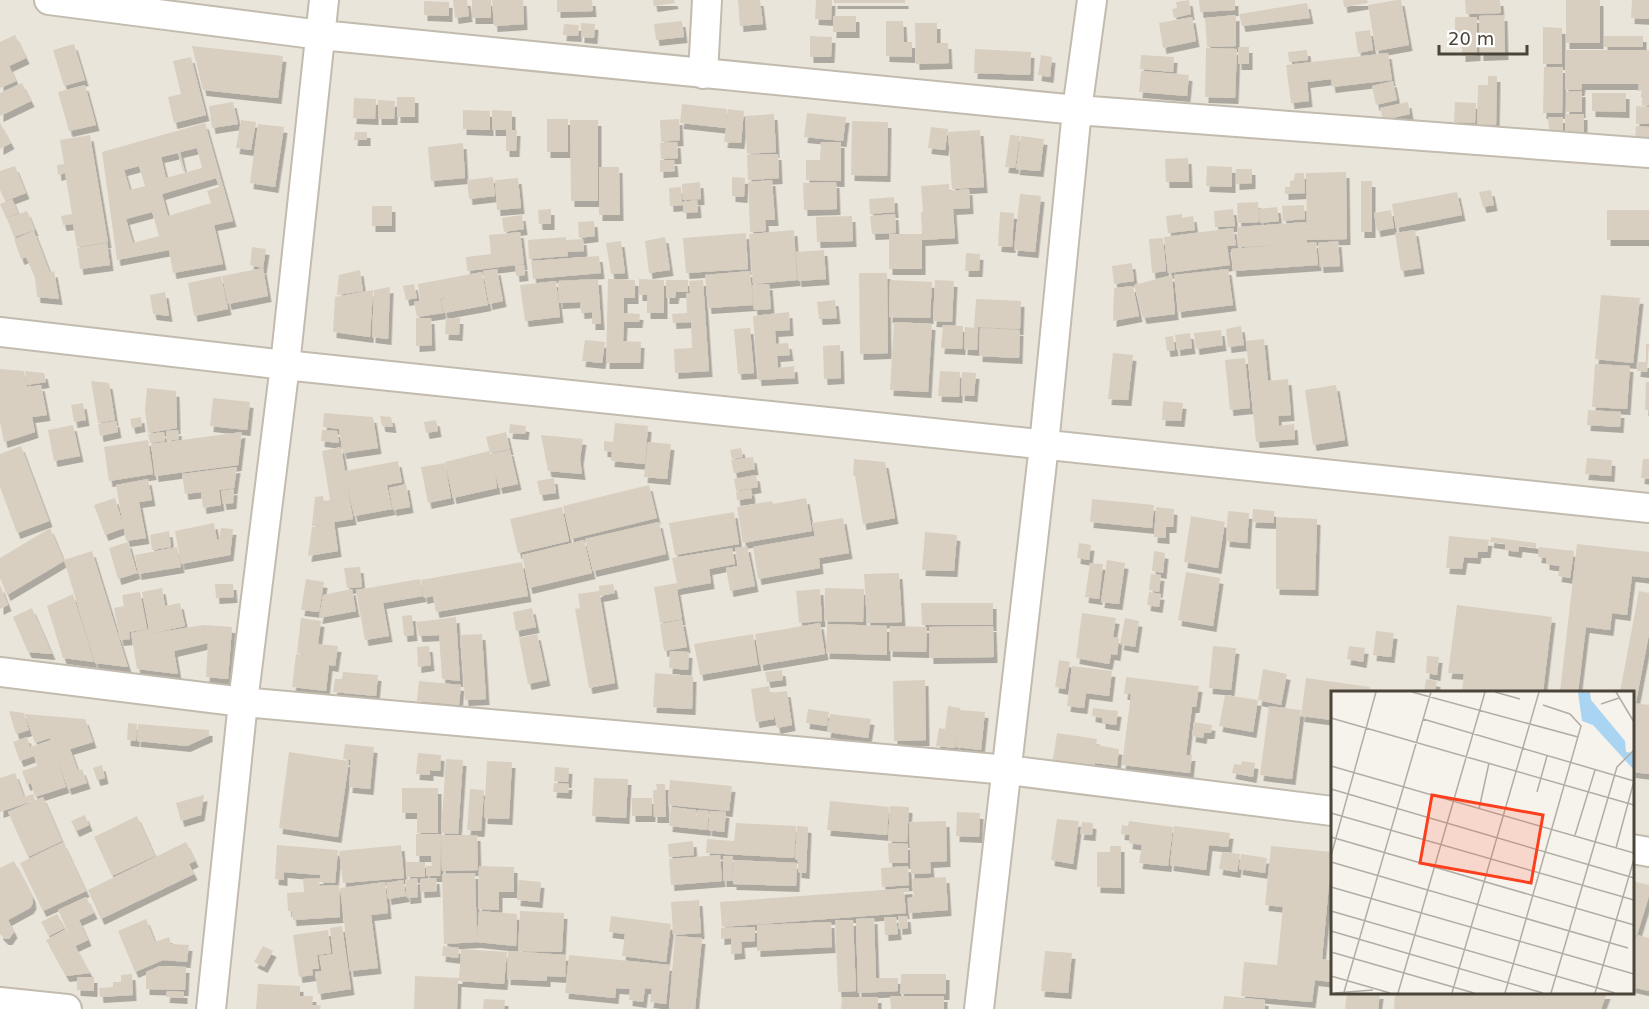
<svg xmlns="http://www.w3.org/2000/svg" width="1649" height="1009" viewBox="0 0 1649 1009" font-family="'DejaVu Sans',sans-serif">
  <defs>
    <filter id="shadow"><feDropShadow dx="3.5" dy="6" stdDeviation="0" flood-color="#0004"/></filter>
  </defs>
  <rect width="100%" height="100%" fill="#f6f3ec"/>
  <!-- residential -->
  <path fill="#eae5da" fill-rule="evenodd" d="M0 0H1649V1009H0ZM1332 692H1632V992H1332Z"/>
  <!-- building -->
  <path fill="#d8cfc1" fill-rule="evenodd" filter="url(#shadow)" d="M453 0H467L469 16 455 18Z
    M472 0H491V18H472Z
    M492 0H523L524 24 494 26Z
    M557 0H592L593 11 557 12Z
    M653 0H674L675 3 654 6Z
    M738 0H760L763 24 740 26Z
    M816 0H832L831 20 815 19Z
    M834 0H905V3H834Z
    M1189 0 1191 14 1174 18 1172 9 1177 8 1176 2Z
    M1199 0H1235V10L1200 12Z
    M1343 0H1367L1368 3 1344 7Z
    M1397 0H1401L1409 45 1376 51 1368 5Z
    M1465 0H1500L1501 13 1466 14Z
    M1566 0H1600V43H1566Z
    M1632 0H1649V19L1631 18Z
    M424 1 449 2V16L424 15Z
    M1307 3 1310 18 1242 26 1239 14Z
    M1236 15V46L1207 47 1205 18Z
    M1504 15 1505 54 1480 55 1479 16Z
    M833 16H856V32H833Z
    M1192 17 1196 41 1163 48 1159 23Z
    M1455 17H1477V55L1462 56V34H1455Z
    M682 21 684 37 656 40 654 24Z
    M886 21H903L904 42H912V57L886 56Z
    M581 23 595 24 594 38 581 37Z
    M915 23H937V43H948L949 63 916 64Z
    M564 24 579 25 578 36 563 35Z
    M1543 27 1562 28V64H1543Z
    M1370 30 1373 50 1358 53 1355 32Z
    M15 35 26 58 9 66 16 81 0 88V42Z
    M810 36 832 37 831 57H810Z
    M1604 36H1643V47H1604Z
    M74 44 85 80 64 86 53 50Z
    M192 46 283 56 278 98 203 90Z
    M1238 47H1249V64H1238Z
    M1206 48 1237 49 1235 98 1205 97Z
    M975 49 1031 52 1030 75 974 73Z
    M1307 50 1308 60 1289 62 1288 52Z
    M1565 50H1649V105L1642 106V91H1638L1639 84H1582L1581 90H1565Z
    M1388 53 1392 80 1332 87 1331 79 1307 82 1309 101 1291 103 1286 65Z
    M1041 55 1052 57 1050 77 1038 75Z
    M1141 55 1174 57 1173 72 1140 69Z
    M191 57 206 115 174 123 168 97 181 94 173 61Z
    M1544 67H1563L1562 113H1543Z
    M1141 71 1189 75 1187 96 1139 92Z
    M1488 76H1497L1496 125 1477 124 1478 85H1488Z
    M1393 81 1397 100 1376 105 1372 86Z
    M22 83 31 101 0 116V93Z
    M85 85 96 125 69 131 58 92Z
    M1582 91V112H1566V92Z
    M1592 93H1626V112L1592 111Z
    M397 97H415V117H397Z
    M354 98 376 99 375 119 353 118Z
    M378 100 395 101 394 119H378Z
    M233 102 238 124 212 128 209 106Z
    M1408 102 1410 114 1383 120 1380 108Z
    M1455 102 1476 103 1475 123 1454 122Z
    M682 104 727 109 725 125 728 109 744 111 741 143 724 142 726 128 680 123Z
    M1636 106 1649 107V124H1636Z
    M463 110 490 111V130L463 129Z
    M492 110 512 111V130H517L516 151H506V130H492Z
    M807 113 846 117 843 141 804 137Z
    M774 114 776 152 747 154 745 116Z
    M1565 114H1584V138H1565Z
    M1548 117H1563V131H1549Z
    M547 119H568V152H547Z
    M679 119 680 140 661 142 660 120Z
    M241 120 256 122 251 150 236 148Z
    M570 120H598V201H571Z
    M852 121 888 122 887 176 851 175Z
    M0 123 11 143 0 149Z
    M205 123 233 221 214 225 223 264 173 273 169 250 117 260 102 152ZM197 148 202 168 166 178 161 157 178 153 183 171 184 170 180 152ZM139 166 145 186 130 190 124 170ZM216 178 219 187 207 191 211 203 168 216 162 194ZM152 212 159 236 133 243 126 219Z
    M258 124 284 127 275 187 250 183Z
    M1636 126 1649 127V150L1635 138Z
    M931 127 948 129 945 150 928 148Z
    M980 130 984 187 952 189 948 132Z
    M355 132H367V140H354Z
    M90 135 108 242 77 247 73 224 63 225 61 216 72 214 65 173 58 175 57 165 64 164 60 140Z
    M1010 135 1020 136 1015 168 1005 167Z
    M1021 136 1044 139 1040 171 1016 169Z
    M677 142 678 158 661 159 660 143Z
    M821 142H841V181L806 180V160H820Z
    M463 143 465 178 431 181 428 147Z
    M778 154 779 178 748 180 747 155Z
    M1188 158 1189 182H1166L1165 159Z
    M660 160H674L675 171 660 172Z
    M15 166 26 193 5 201 0 190V171Z
    M1207 166 1232 167V187L1206 186Z
    M599 167H619L620 215H599Z
    M1236 169H1252V183L1236 184Z
    M1346 172 1347 239 1307 240V243L1316 242 1318 265 1233 271 1231 249 1280 245 1238 247 1237 227 1306 222 1307 235 1306 173Z
    M1295 173H1304L1305 193 1285 194V187H1290V181L1294 180Z
    M493 177 495 196 469 199 467 180Z
    M732 177 745 178 744 197 732 196Z
    M518 178 521 208 497 210 495 180Z
    M772 180 775 220H765L766 231 750 232 748 182Z
    M1361 181H1372V232H1361Z
    M700 182 701 199 683 200 682 184Z
    M836 182 837 209 804 210 803 183Z
    M949 184V191L969 189 970 208 953 209 955 238 922 240V269H889V234H922L921 212H923L921 186Z
    M681 187 682 202 697 200 698 212 683 213V205L670 206 669 188Z
    M1491 190 1494 205 1483 207 1479 192Z
    M1457 192 1462 215 1396 228 1392 204Z
    M1020 194 1041 196 1035 252 1014 250Z
    M894 197 895 212 870 214 869 199Z
    M12 199 18 213 6 218 0 204Z
    M1258 202 1259 222 1238 223 1237 203Z
    M1304 205 1305 219 1283 221 1282 206Z
    M372 206H392V226H372Z
    M1277 207 1279 221 1260 223 1259 209Z
    M551 209V224H539L538 210Z
    M1233 209 1235 226 1215 227 1214 211Z
    M1391 210 1394 228 1377 231 1374 213Z
    M1607 210H1649V240H1607Z
    M27 211 35 230 14 237 7 218Z
    M1000 212 1014 213 1012 247 998 246Z
    M895 214 896 233 872 234 870 216Z
    M1182 214V218L1193 216 1195 230 1168 233 1166 216Z
    M522 215 524 229 504 232 502 218Z
    M852 216 853 241 817 242 816 217Z
    M594 221 595 236 579 238 578 222Z
    M1233 228 1236 245 1227 246 1230 265 1168 273 1164 237Z
    M794 230 797 280 753 284 749 234Z
    M1415 230 1421 268 1401 271 1395 233Z
    M34 231 50 273 54 271 59 299 37 297 35 278 26 257 21 259 14 239Z
    M520 232 524 264 467 271 466 257 491 254 489 235Z
    M746 233 748 269 686 273 683 238Z
    M566 237V240L583 239 584 251 567 252 568 256 529 259 528 240Z
    M665 237 670 270 649 273 645 241Z
    M1163 238 1166 271 1152 273 1149 239Z
    M621 241 625 273 611 274 606 243Z
    M1338 241 1340 266 1320 267 1318 243Z
    M107 243 110 265 80 269 77 248Z
    M252 247 266 249 263 268 250 265Z
    M824 250 826 279 798 281 796 252Z
    M966 253 980 254 979 271H965Z
    M599 256 601 273 533 279 531 261Z
    M1132 263 1134 281 1114 284 1112 266Z
    M515 265H524L525 275 516 276Z
    M263 268 268 296 228 304 222 276Z
    M497 269 503 301 489 304 483 271Z
    M1228 269 1233 305 1178 312 1174 275Z
    M360 270 363 291 337 295 339 275Z
    M750 271 753 305 708 308 705 275Z
    M482 272 488 305 444 313 441 300 444 299 442 291 443 299H440L443 313 417 317 414 302 420 301 418 284Z
    M859 273H887L888 353 860 354Z
    M1172 275 1175 314 1143 318 1134 285Z
    M221 276 228 309 194 316 188 283Z
    M598 279 601 324H592V312L581 313 580 302 559 303 558 281Z
    M608 279 635 280V298H624V313L640 314 639 322H624L623 341 641 342 640 363H606Z
    M639 279 664 280V313H647V295H639Z
    M666 280H688V292H676L675 298H666Z
    M703 280 709 371 675 373 674 349 692 348 691 322 673 323 672 314 687 313 686 293H692L690 292 689 281Z
    M890 280 932 282 930 318 889 317Z
    M935 280 954 281 952 322 933 321Z
    M556 281 560 317 525 321 520 285Z
    M414 284 417 298 406 300 403 286Z
    M769 284 771 309 754 310 752 285Z
    M1133 286 1139 316 1113 321 1114 288Z
    M390 287 388 339 372 337 374 290Z
    M373 290 370 337 333 332 335 297Z
    M165 292 169 316 153 314 150 295Z
    M1601 295 1640 298 1633 363 1595 359Z
    M976 299 1021 301 1020 329 978 327 977 350 964 349 965 327 974 328Z
    M835 300 837 318 819 319 817 302Z
    M789 312 790 330 775 331 776 344 788 343 790 355 777 356 778 368 794 366 795 378 758 380 753 316Z
    M416 318H431L432 345 416 346Z
    M446 318H460L459 335 445 334Z
    M894 322 932 324 928 392 890 390Z
    M943 325 963 326 962 349 941 348Z
    M1241 326 1244 345 1228 347 1226 329Z
    M750 328 754 373 738 374 734 329Z
    M980 328 1020 330 1019 358 979 356Z
    M1221 330 1223 345 1196 349 1194 333Z
    M1190 333 1192 348 1177 350 1175 335Z
    M1173 336 1175 350 1167 351 1165 337Z
    M1264 339 1268 381 1288 379 1291 415 1278 416 1279 426 1294 424 1295 439 1256 442 1246 341Z
    M585 340 605 342 602 363 582 361Z
    M1646 344H1649L1647 372 1637 371 1638 362H1646Z
    M840 345 841 378 824 379 823 346Z
    M1113 353 1133 355 1128 400 1108 399Z
    M1245 358 1250 408 1230 410 1225 360Z
    M1595 364 1630 366 1627 409 1592 407Z
    M0 369 24 371 27 387 41 385 47 415 32 417 35 432 4 442 0 422Z
    M25 371 44 373 46 382 27 385Z
    M940 371 960 372 959 397 938 396Z
    M962 372 976 373 974 396 961 395Z
    M91 381 109 383 115 420 98 423Z
    M1646 382H1649V410H1645Z
    M1336 385 1345 440 1313 445 1305 390Z
    M147 388 176 391 177 428 148 433 145 410Z
    M213 398 250 402 247 430 210 426Z
    M1163 401 1183 403 1181 421 1162 420Z
    M83 403 86 420 74 422 71 405Z
    M1588 410 1621 412 1620 427 1587 425Z
    M324 413 373 417 378 448 343 453 339 429 323 427Z
    M380 416 391 417 393 427 382 426Z
    M141 417 142 426 132 428 130 419Z
    M436 420 438 431 426 433 424 422Z
    M116 421 118 432 100 436 98 424Z
    M615 423 648 426 645 464 611 461 612 452 604 451V441L613 442Z
    M510 424 526 426 525 434 509 433Z
    M73 425 80 456 54 461 48 430Z
    M178 430 179 439 167 441 166 431Z
    M322 430 337 431 339 443 321 441Z
    M164 432 165 441 150 443 148 434Z
    M242 432 238 465 155 476 151 444Z
    M506 432 510 449 490 453 486 437Z
    M541 435 583 439 580 459 582 474 548 471Z
    M148 440 153 474 109 481 104 447Z
    M648 442 671 444 667 479 644 477Z
    M21 446 49 521 17 533 0 487V454Z
    M341 447 345 471 398 461 402 482 387 485 392 509 354 516 346 479 353 519 334 522 338 551 308 556 312 527 325 525 312 526 315 497 323 496 324 501 330 500 322 451Z
    M741 448 743 457 732 459 730 450Z
    M510 450 518 484 499 488 495 472 497 488 453 498 445 462 489 451 490 454Z
    M753 457 755 469 734 473 731 460Z
    M1587 458 1612 460 1611 476 1585 474Z
    M854 459 885 462 895 518 863 524 855 476H853Z
    M1643 459H1649V479L1641 478Z
    M445 463 451 498 428 503 421 467Z
    M237 467 234 488 219 490 221 505 203 508 201 492 185 494 182 474Z
    M756 475 758 487 736 491 734 479Z
    M554 478 556 493 540 495 537 481Z
    M148 479 152 500 139 502 146 538 126 541 116 485Z
    M406 484 410 507 393 510 389 488Z
    M649 485 657 518 571 539 563 506Z
    M234 489 233 503 223 504 221 491Z
    M751 489 752 498 737 500 736 492Z
    M115 498 124 528 105 535 94 505Z
    M806 498 812 531 743 543 737 507 772 501 773 504Z
    M1092 499 1154 505 1152 528 1090 522Z
    M562 507 569 541 518 553 510 519Z
    M1156 507 1174 509 1173 527H1166V538L1154 537Z
    M1253 509 1274 511V523L1252 522Z
    M1228 511 1249 513 1247 543 1226 541Z
    M734 512 739 544 675 555 669 523Z
    M1191 516 1225 522 1218 568 1184 562Z
    M1276 517 1317 519 1315 590 1276 589Z
    M843 518 849 553 819 558 820 568 758 579 753 547 815 536 812 523Z
    M659 522 666 554 593 571 585 539Z
    M214 523 217 540 219 539 221 528 233 529 230 555 181 564 175 531Z
    M50 528 64 561 7 595 0 578V558Z
    M169 531 171 547 152 550 150 535Z
    M925 532 957 535 954 571 922 570Z
    M1449 536 1489 540 1487 552H1478L1477 558 1464 557 1462 569 1446 568Z
    M1491 537 1536 543V548L1519 546 1518 552 1505 550V544L1490 542Z
    M584 540 592 573 529 588 522 555Z
    M128 542 137 573 118 579 109 548Z
    M1079 543 1091 545 1089 560 1077 558Z
    M1577 544 1649 552V578L1632 576 1627 615 1612 613 1610 630 1586 627 1578 692H1560Z
    M747 546 755 586 730 591 726 568 738 566 735 548Z
    M177 547 181 567 138 574 135 555Z
    M1539 547 1574 551 1570 578 1558 576 1560 566 1546 564V558L1538 557Z
    M732 548 735 564 709 569 711 583 677 589 682 619 660 623 654 587 677 583 672 558Z
    M92 551 121 645 128 667 95 663 64 560Z
    M1154 551 1165 553 1163 573 1152 571Z
    M1107 560 1125 563 1119 604 1101 602Z
    M522 562 528 596 436 612 433 596 424 598 421 580Z
    M1090 563 1103 564 1099 599 1085 597Z
    M360 567 362 587 347 588 344 568Z
    M1186 572 1220 578 1213 626 1178 620Z
    M899 573 902 622 867 623 864 574Z
    M1151 574 1161 575 1159 592 1149 590Z
    M306 579 324 582 319 612 301 610Z
    M420 579 423 596 383 603 389 636 365 640 356 590Z
    M215 584H233L234 597 216 598Z
    M613 584 615 593 600 596 615 683 589 688 575 609 580 608 578 594 599 591V586Z
    M0 585 8 605 0 609Z
    M162 588 165 606 180 603 185 626 149 634 203 625 232 627 228 679 206 677 208 643 174 651 178 674 137 669 131 633 149 629 142 592Z
    M825 588 864 589 863 622 824 621Z
    M352 589 356 611 319 618 323 595Z
    M820 589 822 621 799 623 796 591Z
    M1639 591 1649 593V634L1636 702H1632V692H1620Z
    M140 592 147 629 129 632 130 639 120 640 114 608 124 606 122 595Z
    M1149 592 1161 594 1159 607 1147 605Z
    M73 594 94 662 63 658 47 606Z
    M921 603H993V625H922Z
    M1457 605 1552 617 1543 692H1462L1464 674 1448 673Z
    M32 608 52 654 28 652 13 617Z
    M532 608 536 627 516 631 513 612Z
    M1082 613 1116 618 1113 637 1119 638 1117 655 1111 654 1109 664 1076 658Z
    M412 615 414 635 404 636 402 616Z
    M456 617 460 681 442 679 439 635 419 636 416 622Z
    M301 618 321 621 318 644 338 646 335 666 329 665 326 691 292 687 296 654 310 655 297 653Z
    M1125 618 1139 621 1135 647 1120 644Z
    M682 620 687 647 664 651 660 624Z
    M820 623 825 654 760 665 755 634Z
    M827 624 887 626V655L826 653Z
    M890 626 927 627 926 652 889 651Z
    M993 626 994 657 930 658 929 627Z
    M1376 631 1394 633 1391 657 1373 655Z
    M482 634 486 699 465 700 460 635Z
    M537 634 547 680 528 684 519 638Z
    M753 634 758 665 700 675 694 644Z
    M429 646 431 665 418 667 417 647Z
    M1213 646 1236 648 1231 690 1209 688Z
    M1349 646 1365 648 1363 662 1347 659Z
    M670 651 689 652 688 670 669 668Z
    M1427 656 1439 657 1437 675 1426 673Z
    M1059 660 1070 662 1065 689 1055 687Z
    M1072 666 1112 671 1109 696 1086 693 1084 708 1067 706Z
    M1263 669 1287 674 1281 705 1258 700Z
    M782 670 783 680 767 682 765 672Z
    M343 672 378 675 376 696 333 692 335 679H342Z
    M655 673 693 676 692 709 653 707Z
    M1126 677 1199 686 1196 707H1192L1186 755H1192L1190 773 1122 765 1131 694H1124Z
    M1306 678 1370 687 1369 692H1332V720L1301 716Z
    M1426 679 1437 681 1435 692H1424Z
    M925 680 926 740 894 741 893 681Z
    M419 681 461 685 459 705 417 701Z
    M769 686 770 693 787 691 792 725 777 728 773 708 774 719 756 722 751 689Z
    M1225 695 1258 700 1253 732 1219 726Z
    M1632 703 1649 705V774L1632 772Z
    M948 706 960 708V710L985 712 981 750 956 747 957 731 955 748 936 746 939 728 945 729Z
    M1269 706 1301 710 1292 779 1260 775Z
    M1093 708 1118 711 1116 725 1102 723V718L1092 716Z
    M808 709 829 712 827 726 806 723Z
    M9 711 24 713 29 730 16 734Z
    M25 714 85 719 93 742 70 749 78 771 82 769 87 783 68 789 56 754 66 787 35 797 31 783 27 785 22 771 37 766 34 756 20 761 13 742 27 737 30 747 51 740 50 738 35 743Z
    M830 714 871 719 868 738 827 732Z
    M1194 722 1212 725 1211 733H1204L1203 738 1192 736Z
    M128 723 137 724 136 741 127 740Z
    M138 724 209 730V736L187 746 137 741Z
    M1057 733 1097 739 1096 745 1119 749 1117 766 1095 763 1093 771 1052 765Z
    M345 744 374 747 370 789 349 787 351 760 343 759Z
    M289 752 349 761 338 837 279 828Z
    M418 753 441 755 440 771 430 770V775L416 774Z
    M446 759 463 760 458 834 441 833Z
    M487 761 512 762 509 819 484 818Z
    M1242 761 1255 763 1253 777 1232 773 1234 764 1241 765Z
    M102 765 105 778 97 780 93 768Z
    M555 767 569 768 568 782 554 781Z
    M15 773 24 797 33 794 35 800 0 812V778Z
    M594 778 628 779 626 818 592 816Z
    M670 780 732 786 729 811 668 805Z
    M554 783 569 784 568 793 553 792Z
    M656 784H665L666 817H654L653 790H657Z
    M402 788H438V833H417V813H402Z
    M470 789 484 790 481 831 467 830Z
    M204 795 201 815 181 821 176 803Z
    M43 797 62 841 28 857 8 812Z
    M632 798H652V816H632Z
    M830 801 889 807 887 835 827 830Z
    M890 806 909 807 907 842 888 841Z
    M671 807 696 810V820L697 810 709 811 707 830 669 826Z
    M710 811 726 812 724 832 708 830Z
    M957 812 980 813 979 837 956 836Z
    M85 815 89 825 76 831 71 821Z
    M137 816 155 856 112 876 94 837Z
    M1057 819 1079 821 1073 864 1051 860Z
    M946 821 947 861 930 862 931 873 911 874 909 822Z
    M1129 821 1173 827 1168 866 1139 863 1142 845 1129 843 1130 835 1121 834 1122 825 1128 826Z
    M1082 822 1093 823 1092 835 1080 834Z
    M736 823 796 826 794 858 706 853 707 839 734 841Z
    M797 826 808 827 806 873 798 872V860L795 859Z
    M1174 826 1230 833 1228 847 1209 845 1206 870 1170 865Z
    M416 834H441L440 876H426V866H432L431 856H416Z
    M441 835H477L478 870 442 871Z
    M693 841 694 855 669 857 668 844Z
    M63 842 86 891 43 911 20 863Z
    M186 842 195 861 189 864 194 874 101 919 88 890Z
    M888 843 908 844V863H889Z
    M277 845 338 850 335 883 319 882 320 886 339 885 340 917 293 920 292 911H288L287 893 304 892 303 879 320 878V875L284 872V880L275 879Z
    M401 845 404 878 343 883 339 851Z
    M1110 846H1121V888L1097 887V852H1110Z
    M1271 846 1332 852 1322 959 1332 961V982L1315 980 1312 1002 1241 996 1244 962 1277 965 1283 907 1265 905Z
    M1222 852 1240 854 1237 872 1219 869Z
    M1241 854 1267 858 1265 873 1239 869Z
    M720 855 722 881 671 885 669 859Z
    M723 856H733L732 878 734 860 797 863 796 886 733 884V881H723Z
    M14 861 32 896 33 903 30 908 8 920 14 932 9 939H5L0 934V868Z
    M406 862H425V877H407Z
    M479 866 514 867V892H499V910L478 909Z
    M908 866 909 885 882 887 881 868Z
    M475 873 477 939 479 911 517 914 516 946 477 942 444 944 442 874Z
    M946 877 948 910 909 913 908 898 914 897 912 879Z
    M417 878 418 897 407 898 405 880Z
    M436 878 437 891 421 892 420 879Z
    M403 880 406 896 388 899 386 883Z
    M519 880 541 882 539 902 517 900Z
    M1632 881 1649 885V896L1637 935 1649 938V991L1632 987V954L1637 935 1632 934Z
    M385 882 388 913 371 915 378 968 350 971 340 888Z
    M909 888V892H904L906 913 722 927 720 902Z
    M86 897 94 913 79 920 88 940 75 946 90 973 66 976 46 940 66 929 74 944 58 910Z
    M699 900 701 933 673 935 671 902Z
    M520 911 564 913 562 952 518 951Z
    M57 914 65 928 49 936 41 922Z
    M611 916 671 924 666 962 622 956 625 934 609 932Z
    M898 916H907L908 928 899 929Z
    M884 917H896L898 934 885 935Z
    M874 918 876 978H898V991L858 993 856 919Z
    M146 919 155 942 169 937 171 944 189 945 187 962 163 960 135 972 118 931Z
    M835 920H853L856 991 838 992Z
    M831 922 832 947 757 951V925Z
    M342 926 351 989 318 994 315 972 322 971 319 956 333 954 330 928Z
    M755 927V941L741 942 742 953 731 954V938L721 939V928Z
    M328 930 331 953 317 955 319 969H312L313 975 299 977 293 935Z
    M675 936 702 938 695 1009H669Z
    M263 946 273 951 264 967 254 962Z
    M443 946 459 948 458 958 442 956Z
    M461 949 507 952 504 984 458 981 457 1009H414L415 976 459 978Z
    M508 951 566 955 565 977 547 976V981L507 979Z
    M1045 951 1072 953 1068 993 1041 991Z
    M569 955 670 965 666 1004 650 1002 652 989 645 988 643 1002 629 1000 630 989 616 988 615 998 565 993Z
    M160 966 186 967 185 990 146 989V972Z
    M132 974 133 995 100 997 99 988 113 987V982H121V975Z
    M901 974H946V994H900Z
    M77 977H94V991L77 990Z
    M258 984 300 986V996H313L312 1005H321L320 1009H256Z
    M167 991 184 992V998L166 997Z
    M1347 993H1380L1378 1009H1345Z
    M1395 993H1607L1601 1009H1394Z
    M890 996H944V1009H891Z
    M1224 996 1265 1000V1009H1223Z
    M842 997H878V1009H841Z
    M484 999 505 1000 504 1009H483Z"/>
  <g fill="none" stroke-linecap="round" stroke-linejoin="round">
    <defs>
      <path id="minor" d="M49 0 321 35 1077 110 1649 153
        M703 74 707 0
        M0 332 285 365 1649 508
        M0 672 243 702 1008 770 1332 811
        M1632 849 1649 852
        M0 1002 67 1009
        M211 1009 243 702 285 365 324 0
        M979 1009 1044 445 1077 110 1092 0"/>
    </defs>
    <!-- minor casing -->
    <use href="#minor" stroke="#c2bbae" stroke-width="32"/>
    <!-- minor -->
    <use href="#minor" stroke="#fff" stroke-width="28"/>
  </g>
  <!-- overview -->
  <g transform="translate(1331 691)">
    <rect width="303" height="303" fill="#f6f3ec"/>
    <path d="M247 1H259L260 9 294 50 295 61 303 62V79L262 34 251 30Z" fill="#a9d4f2"/>
    <path fill="none" stroke="#b2ada4" stroke-width="1.5" d="M81 1 247 46M164 1 189 8M285 1 303 31M270 13 288 7M0 27 303 114M92 28 303 90M0 75 303 162M0 98 303 187M206 101 216 65M148 118 158 72M0 122 303 209M244 144 264 79M0 146 303 234M285 157 303 90M0 165 45 1M0 171 297 257M0 196 303 283M0 220 284 302M0 240 212 302M0 261 143 302M0 285 59 302M13 301 100 1M4 302 42 299M67 302 154 1M121 302 208 1M174 302 250 35 239 23 212 14M220 302 286 76 303 59M264 302 303 168"/>
    <path fill="#fc3f1d" fill-opacity="0.15" stroke="#fc3f1d" stroke-width="3" d="M101 104 212 124 200 192 89 172Z"/>
    <rect width="303" height="303" fill="none" stroke="#4b4439" stroke-width="3"/>
  </g>
  <!-- scale -->
  <path d="M1439 45v9h88v-9" fill="none" stroke="#4b4439" stroke-width="3"/>
  <text x="1448" y="45" font-size="18" fill="#4b4439" stroke="#ffffff" stroke-width="4.5" paint-order="stroke">20 m</text>
</svg>
